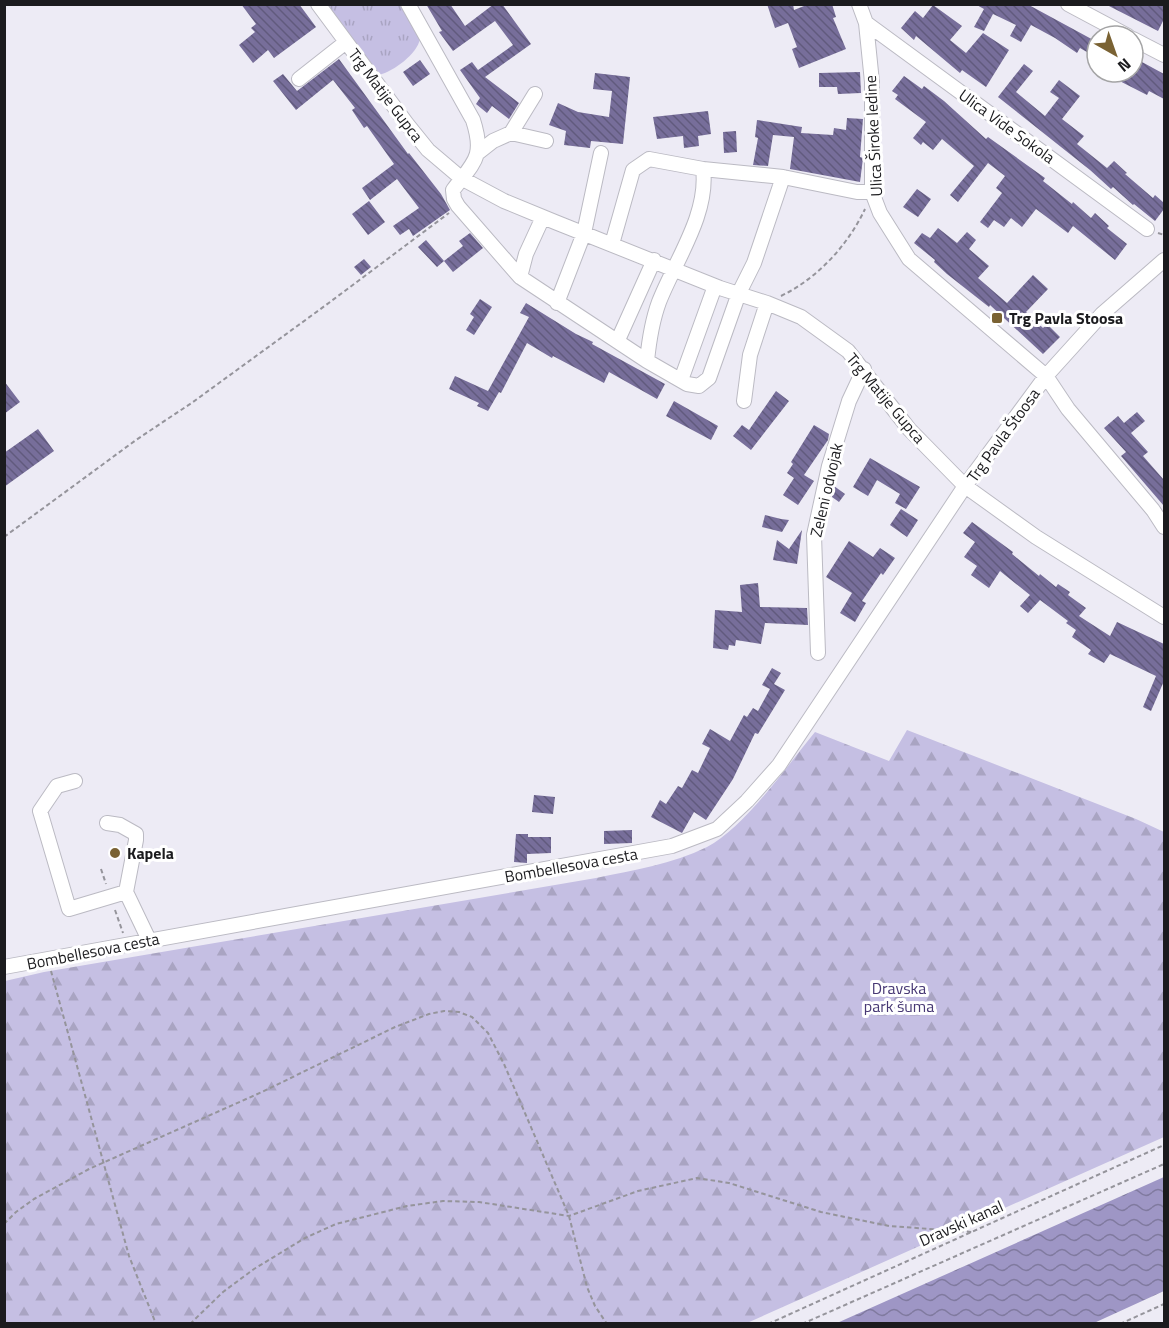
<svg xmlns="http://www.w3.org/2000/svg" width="1169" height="1328" viewBox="0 0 1169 1328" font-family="'Titillium Web',sans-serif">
  <defs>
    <pattern id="grass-tufts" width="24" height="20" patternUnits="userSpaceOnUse" patternTransform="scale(1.5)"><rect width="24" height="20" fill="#c5bfe3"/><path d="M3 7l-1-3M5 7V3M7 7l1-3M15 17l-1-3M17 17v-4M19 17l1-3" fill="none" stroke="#a9a4c2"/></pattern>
    <pattern id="forest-firs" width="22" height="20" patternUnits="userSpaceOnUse" patternTransform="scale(1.5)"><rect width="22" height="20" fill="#c5bfe3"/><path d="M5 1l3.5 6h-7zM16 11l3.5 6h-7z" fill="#a9a4c2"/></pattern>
    <pattern id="water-waves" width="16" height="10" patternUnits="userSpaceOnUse" patternTransform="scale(1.5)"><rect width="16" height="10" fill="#9e96c5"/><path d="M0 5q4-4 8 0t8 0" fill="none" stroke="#807a9f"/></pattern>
    <pattern id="building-back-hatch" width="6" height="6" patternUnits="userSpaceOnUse" patternTransform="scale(1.5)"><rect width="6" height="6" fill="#776e9a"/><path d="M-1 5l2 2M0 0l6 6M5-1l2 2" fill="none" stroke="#615a7d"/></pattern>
  </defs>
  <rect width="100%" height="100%" fill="#edebf5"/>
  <!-- grass -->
  <path fill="url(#grass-tufts)" d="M326 5H400L420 39C417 54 394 71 379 75Z"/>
  <!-- forest -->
  <path fill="url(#forest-firs)" d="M907 730 1136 819 1164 832V1137L747 1323H5V981L44 972 596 878C634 870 672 864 707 847 744 828 787 766 815 732L889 761Z"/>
  <!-- water -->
  <path fill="url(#water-waves)" d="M1164 1177V1291L1094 1323H837Z"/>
  <!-- building -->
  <path fill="url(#building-back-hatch)" d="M241 4H299L316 27 274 58 268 50 253 63 239 45 255 32 251 28 256 24Z
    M426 4H450L465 26 494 4H502L531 44 485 77 519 103 509 119 492 106 487 113 476 104 480 98 460 70 472 62 478 70 513 45 495 21 453 51 439 32 442 31Z
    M767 4H793L794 10 809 4H832L836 17 833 18 846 49 799 68 792 49 797 47 788 23 775 28Z
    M975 4H1027L1097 42V58L1080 48 1077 53 1055 38 1031 25 1021 42 1010 36 1016 25 993 14 984 31 974 27 984 9Z
    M1105 4H1164V19L1158 31Z
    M933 5 962 26 950 40 966 53 983 33 1009 50 986 87 962 70 960 73 916 36 914 40 901 28 915 11 923 18Z
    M339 59 408 154 409 153 441 194 450 210 413 236 409 229 400 235 393 226 419 208 397 179 370 200 362 188 394 164 367 126 364 128 352 110 355 108 333 80 296 110 273 81 283 74 297 91Z
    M420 60 430 74 413 86 403 72Z
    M1133 60 1141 65 1142 62 1164 74V99L1149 91 1147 95 1102 72H1133Z
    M1024 64 1033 71 1016 92 1045 116 1059 98 1050 92 1059 80 1080 96 1062 119 1084 136 1077 144 1107 168 1114 161 1127 173 1125 174 1153 198 1155 195 1164 203V209L1155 221 1134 204 1133 205 1113 187 1111 189 1090 170 998 97Z
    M860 72 861 93 838 94 837 87H819V73Z
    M595 73 630 77 623 144 591 141 590 148 564 145 566 131 549 125 558 103 578 112 609 117 612 91 593 89Z
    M904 76 922 89 924 86 944 101 986 139 988 137 1045 178 1043 181 1072 204 1073 202 1091 218 1095 213 1109 226 1107 228 1127 244 1115 260 1073 226 1068 233 1036 209 1022 227 1011 218 1004 227 994 220 988 228 980 222 1002 193 996 188 1005 176 988 163 958 202 950 195 974 166 942 139 933 150 923 142 921 145 913 138 926 122 895 99 898 95 892 91Z
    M708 111 711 134 698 136 699 146 684 148 683 136 657 139 653 117Z
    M847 118 863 119 860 157 863 158 860 182 790 169 794 137 773 135 768 166 753 165 758 138 755 137 757 120 802 127 801 133 833 135 834 128 846 130Z
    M736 131 737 152 724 153 723 132Z
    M917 189 931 199 918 217 903 207Z
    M369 201 385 222 368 235 352 214Z
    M938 228 957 243 967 232 976 240 969 249 989 266 978 278 1007 303 1033 275 1048 289 1026 312 1043 328 1047 324 1060 337 1043 354 990 305 989 307 947 274 934 262 935 260 914 243 922 233 930 238Z
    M470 233 483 248 453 272 444 261 463 246 459 241Z
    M426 240 444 261 437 267 418 247Z
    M364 259 371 267 361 275 354 267Z
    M480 299 492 307 474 335 466 330 474 317 470 314Z
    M526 303 576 334 593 342 592 344 665 384 657 399 609 372 604 383 553 356 552 358 527 343 501 393 499 392 488 411 477 406 479 403 449 389 455 376 488 391 529 317 520 313Z
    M4 381 20 402 4 414Z
    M776 391 789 401 751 450 733 436 742 425 749 430Z
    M674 401 718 426 711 440 666 416Z
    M1137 412 1145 421 1131 433 1148 452 1143 456 1164 480V506L1121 456 1126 452 1104 428 1118 416 1124 423Z
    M814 425 829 434 828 440 804 475 814 481 798 505 783 495 794 478 787 473 793 464 791 462Z
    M38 429 54 451 4 487V453Z
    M870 458 920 487 906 509 895 503 900 494 877 480 868 496 853 487Z
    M834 486 845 494 839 502 832 497Z
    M901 509 918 520 907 537 890 525Z
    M765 515 781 519 789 520 782 532 762 527Z
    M972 522 1013 552 1012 554 1039 576 1040 574 1056 587 1058 584 1070 592 1068 595 1086 608 1079 616 1110 636 1117 622 1164 644V681L1151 711 1143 707 1156 676 1110 654 1104 663 1088 654 1091 650 1072 637 1076 630 1066 623 1068 621 1040 600 1028 613 1020 606 1030 595 1000 571 989 588 971 575 977 566 964 557 975 542 963 533Z
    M802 530 797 564 773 560 777 540 789 549Z
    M849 541 873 557 880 548 895 558 883 575 881 573 862 601 866 603 855 622 840 613 852 593 826 577Z
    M758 583 760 607 807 608 808 625 765 623 761 644 736 640 735 646 729 645 728 650 713 648 715 610 742 612 740 585Z
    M772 668 781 673 774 684 785 690 758 734 755 733 733 779 706 820 694 812 682 833 651 817 660 800 666 804 678 786 682 788 692 770 698 773 710 748 702 744 710 729 730 741 744 715 747 717 753 708 758 711 770 689 762 685Z
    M534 795 555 797 553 814 532 812Z
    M632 830V843L604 844V831Z
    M516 834H528V837H551V853L527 854V863L514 862Z"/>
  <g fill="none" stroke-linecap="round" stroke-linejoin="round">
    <defs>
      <path id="minor" d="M318 4 407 124 428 150 461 178 504 201 555 222 720 288 767 303 801 317 848 351 909 429 965 486 1036 537 1164 617
        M408 4 473 120C485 157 474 162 453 190L454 199 458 206 520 277 647 361
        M859 4 866 23 872 82V192L880 213 909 259 1046 376 1068 409 1153 510 1164 527
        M1068 4 1128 36
        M866 23 1147 229
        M1133 39 1164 55
        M299 79 346 42
        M511 133 535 94
        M479 152 493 141 511 133 546 141
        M783 177 754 263 739 293 709 378 699 386 687 384 647 361C649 341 652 321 659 302 675 261 709 214 703 169L783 177 857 192H872
        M612 244 633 170 649 159 703 169
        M520 277 526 254 543 217
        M557 303 584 233 601 153
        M618 340 654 260
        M681 380 715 286
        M744 401 750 355 767 303
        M818 653 814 535 829 466 849 401 864 369
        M75 781 57 786 40 811 69 909 126 892 149 940
        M107 823 120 825 136 834V840L126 892
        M4 967 672 846 717 829 747 801 779 765 965 486 1046 376 1102 314 1164 260"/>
    </defs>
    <!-- minor casing -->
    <use href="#minor" stroke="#bbbac3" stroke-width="16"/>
    <!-- path -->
    <path stroke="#95949b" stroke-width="2" stroke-dasharray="4.5 3" stroke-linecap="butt" d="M1158 233 1164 235
      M781 296C818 278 848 245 865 209
      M4 537 136 440 193 402 326 305 449 213
      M101 869 106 884
      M115 910 123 933
      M51 971 129 1256 156 1324
      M4 1224 16 1212 34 1199 89 1169 262 1092 395 1027 429 1014 444 1011 459 1012 472 1017 488 1033 504 1064 569 1216 587 1287 595 1306 607 1324
      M190 1324 223 1292 254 1269 305 1238 336 1224 407 1206 443 1201 479 1202 569 1216 638 1191 697 1178 729 1183 821 1212 889 1226 972 1232
      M768 1324 1164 1145
      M802 1324 1164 1164
      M1120 1324 1164 1304
      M1164 1324V1323"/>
    <!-- minor -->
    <use href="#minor" stroke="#fff" stroke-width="14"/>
  </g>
  <!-- markers -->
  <g fill="#7a6233" stroke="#fff" stroke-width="2">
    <rect x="991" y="312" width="12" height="12" rx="3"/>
    <circle cx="115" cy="853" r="6"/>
  </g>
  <g text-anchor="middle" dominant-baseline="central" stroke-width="6" stroke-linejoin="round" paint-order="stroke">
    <!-- street labels -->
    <g font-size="16" fill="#1b1b1e" stroke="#fff">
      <text transform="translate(386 95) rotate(53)">Trg Matije Gupca</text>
      <text transform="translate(1007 126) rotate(36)">Ulica Vide Sokola</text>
      <text transform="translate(873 136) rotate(-93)">Ulica Široke ledine</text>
      <text transform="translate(886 398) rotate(50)">Trg Matije Gupca</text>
      <text transform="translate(1003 435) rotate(-54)">Trg Pavla Štoosa</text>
      <text transform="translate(826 490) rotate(-77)">Zeleni odvojak</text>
      <text transform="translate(571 865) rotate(-10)">Bombellesova cesta</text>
      <text transform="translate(93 951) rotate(-11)">Bombellesova cesta</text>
      <text transform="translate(961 1223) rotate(-24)">Dravski kanal</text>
    </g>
    <!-- poi labels -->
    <g font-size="16" font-weight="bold" fill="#1b1b1e" stroke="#fff" text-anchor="start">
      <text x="1009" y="318">Trg Pavla Stoosa</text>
      <text x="127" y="853">Kapela</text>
    </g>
    <!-- park labels -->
    <g font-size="16" fill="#473874" stroke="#fff">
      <text x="899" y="988">Dravska<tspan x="899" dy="18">park šuma</tspan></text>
    </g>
  </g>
  <!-- border -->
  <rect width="1169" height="1328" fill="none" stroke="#1b1b1e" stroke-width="12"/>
  <!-- north arrow -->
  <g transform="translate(1115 54) rotate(140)"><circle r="28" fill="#ffffff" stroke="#a4a4a5" stroke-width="1.5"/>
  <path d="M0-4.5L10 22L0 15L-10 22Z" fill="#7a6233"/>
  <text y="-9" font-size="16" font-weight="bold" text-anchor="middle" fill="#1b1b1e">N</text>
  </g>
</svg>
